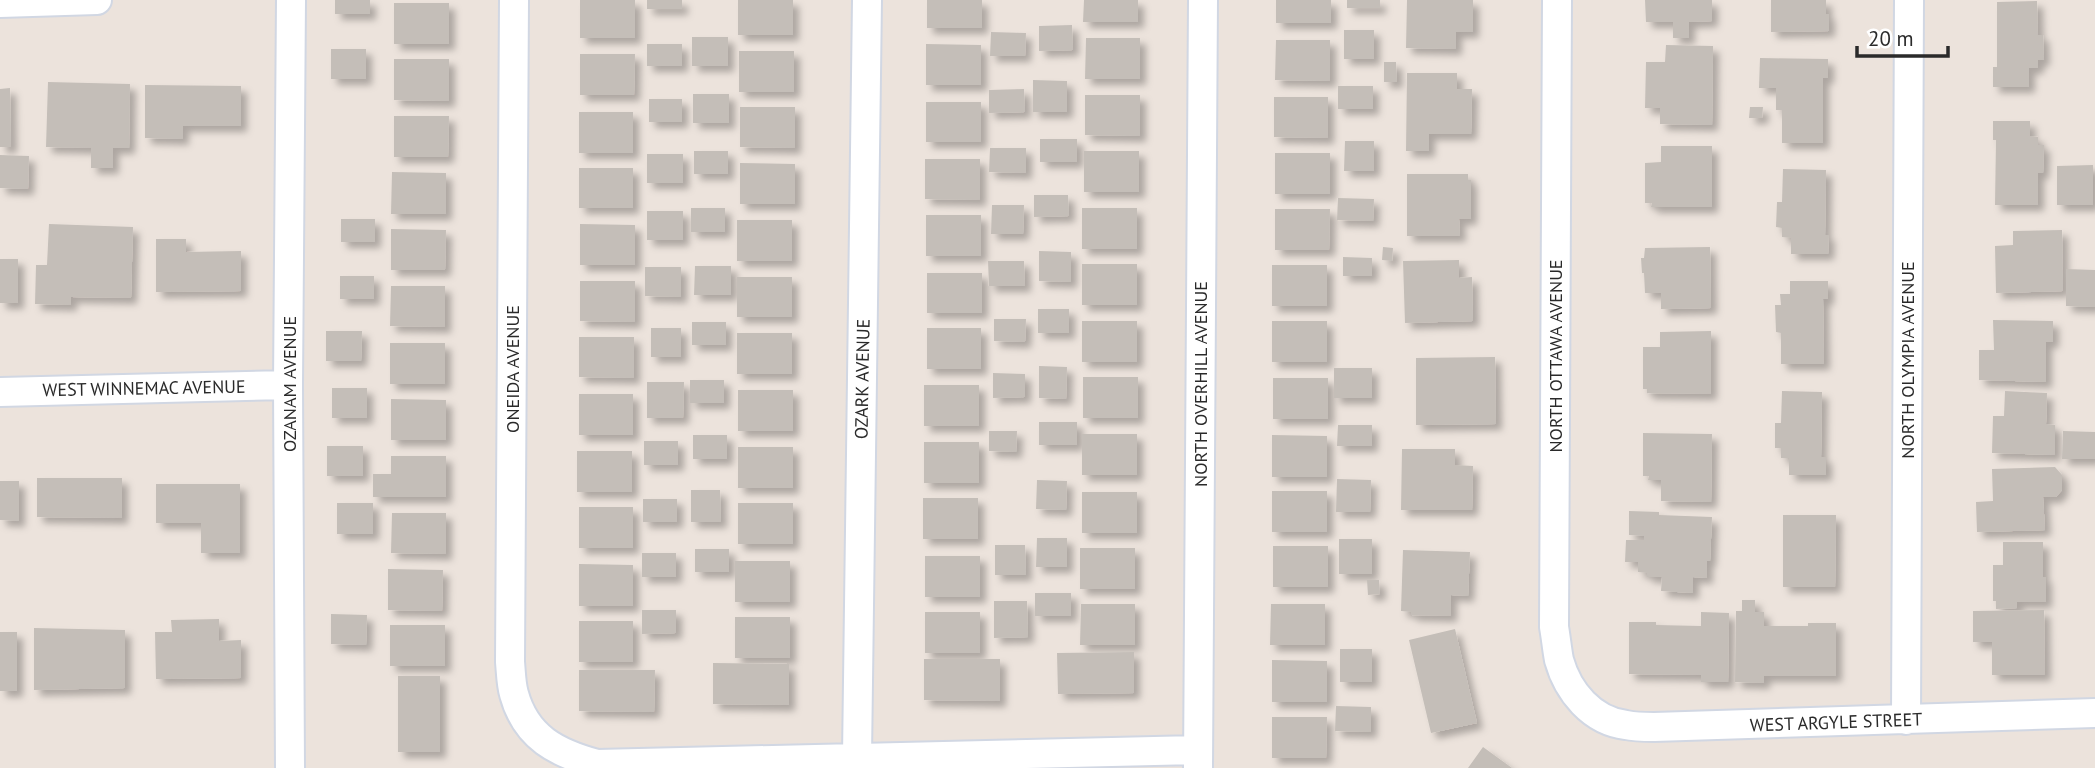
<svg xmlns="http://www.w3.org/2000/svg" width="2095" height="768" viewBox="0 0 2095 768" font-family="'PT Sans',sans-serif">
  <defs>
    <filter id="shadow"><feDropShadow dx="6" dy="6" stdDeviation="3.5" flood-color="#0004"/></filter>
  </defs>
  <rect width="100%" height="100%" fill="#ece3dc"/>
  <!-- building -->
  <path fill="#c4beb8" filter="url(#shadow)" d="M335 0H370V14H335Z
    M580 0H635V38H580Z
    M647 0H682V9H647Z
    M738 0H793V35H738Z
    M927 0H982V28H927Z
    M1084 0H1138V22H1083Z
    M1276 0H1331V23H1276Z
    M1347 0H1380V8H1347Z
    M1407 0H1473V32H1456V49L1406 48Z
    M1645 0H1712V21L1689 22V38H1673V22H1646Z
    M1771 0H1826V14H1829V31L1771 32Z
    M2037 1 2038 35H2043L2044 60H2038V68H2029V87H1993V67H1997V2Z
    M394 3H449V44H394Z
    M1072 25 1073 50 1039 51V26Z
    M1344 30H1374V59H1344Z
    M991 32 1026 33 1025 56H990Z
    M692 37H728V66H692Z
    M1086 38H1140V79H1085Z
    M1276 40H1330V81L1275 80Z
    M647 44H682V66H647Z
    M926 44 981 45V85H926Z
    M1666 45 1713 46 1712 125 1660 124V108H1645L1646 62H1665Z
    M331 49H366V79H331Z
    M739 51H794V92H739Z
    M580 54H635L634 95H580Z
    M1760 58 1828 59V78H1823V143H1782V110H1776V88H1759Z
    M394 59H449V101L394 100Z
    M1384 62H1396L1397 82H1384Z
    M1407 73H1457V89H1472L1471 134H1429V151H1406Z
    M1033 80 1067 81V112H1033Z
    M48 82 130 84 129 148H113V168H91V148L46 147Z
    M145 85 241 86V126H183V139L145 138Z
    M1338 86H1373V109H1338Z
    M10 88 11 147H0V89Z
    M1024 89 1025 112 989 113V90Z
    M693 94H729V123H693Z
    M1085 95H1140V136L1085 135Z
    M1274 97H1328V138L1274 137Z
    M649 99H682V122H649Z
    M926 102H981V142H926Z
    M740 107H795V148L740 147Z
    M1750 107H1763L1762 118H1749Z
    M579 112H633V153H579Z
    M394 116H449L448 157H394Z
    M1993 121H2030V136L2038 137V145H2044L2043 173H2038V205H1995L1996 140H1993Z
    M1040 139H1077V162H1040Z
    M1345 141H1374V171H1344Z
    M1661 146H1712V207H1651L1652 203H1645V163L1661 162Z
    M990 148H1026V173L989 172Z
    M694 151H728V174H694Z
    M1084 151H1139V192H1084Z
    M1275 153H1330V194H1275Z
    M647 154H683V183H647Z
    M0 155 29 156 28 189 0 188Z
    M925 159H980V200L925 199Z
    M740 163 795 164V204H740Z
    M2093 165V205H2057V166Z
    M579 168H633V208H579Z
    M1783 169 1826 170 1825 235H1829L1828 254H1791V238L1782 237V228L1776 227 1777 202H1782Z
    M392 172 446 173V214H391Z
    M1407 174H1468V180H1471V219H1459L1460 236H1407Z
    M1034 195H1068L1069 216 1034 217Z
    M1338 198 1374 199 1373 221 1337 220Z
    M992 205H1024L1023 234H991Z
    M691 208H725V232H691Z
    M1082 208H1137V249H1082Z
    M1275 209H1330L1329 250H1275Z
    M647 211H683V240H647Z
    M926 215H981V256H926Z
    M341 219H375V242H341Z
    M737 220H792V261H737Z
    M49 224 133 227 131 298 71 297V305L35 304 36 265H47Z
    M580 224 635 225V265H580Z
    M391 229 446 230 445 270H391Z
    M2062 230 2063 291 1996 293 1995 246 2013 245V231Z
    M156 239H186V252L241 251V291L156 292Z
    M1383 247 1393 248 1392 261 1382 260Z
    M1710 247 1711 308 1661 309V293H1645L1644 273H1642L1641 258H1644L1645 248Z
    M1039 251 1071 252V282L1039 281Z
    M1343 257 1372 258V276H1343Z
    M0 259H18V303H0Z
    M1459 260V278L1472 277 1473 321 1405 323 1403 261Z
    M988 261H1024L1025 286H989Z
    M1082 264H1137V305H1082Z
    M1272 265H1327V306H1272Z
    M695 266H731V295H694Z
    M645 267H681V297L645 296Z
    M2066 269 2095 270V307L2066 306Z
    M927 273H982V313H927Z
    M340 276H374V299H340Z
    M737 277H792V317H737Z
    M580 281H635V322L580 321Z
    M1790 281H1828V299H1823L1824 364H1781V333L1776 332 1775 305H1781L1780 294H1790Z
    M391 286H445V327L390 326Z
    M1038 309H1069V333H1038Z
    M994 319H1026L1025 342 994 341Z
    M1993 320 2053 321V342H2046V382L1979 380V350H1994Z
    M1082 321H1137V362H1082Z
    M1272 321H1327V362H1272Z
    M692 322H726V345H692Z
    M651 328H681V357H651Z
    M927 328H981V369H927Z
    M326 331H362L361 361H326Z
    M1711 331V394L1647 393V389H1643V347H1660V332Z
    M737 333H792V374H737Z
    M579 337H634V378L579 377Z
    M390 343H445V384H390Z
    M1495 357 1496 424 1416 425V358Z
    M1039 366 1067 367 1066 399 1039 398Z
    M1334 368H1372V398H1334Z
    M993 373 1025 374V397L993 398Z
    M1083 377H1138V418H1083Z
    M1273 378H1328V419H1273Z
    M690 380H724V403H690Z
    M647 382H684L683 418H647Z
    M924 385H979V426H924Z
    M332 388H367V418H332Z
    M738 390H793V431H738Z
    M1782 391 1822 392 1821 457H1826V475H1789V458H1781V448H1775V423H1781Z
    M2005 391 2047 393 2046 424 2055 425V455L1992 453 1993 416H2004Z
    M579 394H633V435H579Z
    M391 399 446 400V440H391Z
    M1039 422H1077V445H1039Z
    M1338 425H1372V446H1337Z
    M989 431H1017L1016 452 989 451Z
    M2063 431 2095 432V459H2062Z
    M1643 433 1712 434 1711 502 1661 501V480H1648L1649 476H1643Z
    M1082 434H1137V475H1082Z
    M693 435H727V459H693Z
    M1272 435 1327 436V477H1272Z
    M644 441H678V465H644Z
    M924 442H979V483H924Z
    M327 446H363V476H327Z
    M738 447H793V488H738Z
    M1402 449H1455V465L1473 466 1472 510H1401Z
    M577 451H632V492H577Z
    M391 456H446V497H373V474H391Z
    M2055 467 2062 475V490L2056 497H2043L2045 530 1977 532 1976 502 1993 501 1992 469Z
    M37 478H122V518L37 517Z
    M1337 479 1371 480 1370 512H1336Z
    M1037 480 1067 481 1066 510 1036 509Z
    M0 481H19V521L0 520Z
    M156 484H240V553H201V523H156Z
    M691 490H720L721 522H691Z
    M1272 491H1327V532H1272Z
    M1082 492H1137V533H1082Z
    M923 498H978V539H923Z
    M643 499H677V522H643Z
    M337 503H373V534H337Z
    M738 503H793V544H738Z
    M579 507H633V548H579Z
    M1629 511 1659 512V515L1712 517 1710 561H1707V578L1693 577V593L1661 591 1662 577H1647V573L1638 572V562H1625L1626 540H1644V536L1629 535Z
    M392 513H446V554L391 553Z
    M1783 515H1836L1835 587H1783Z
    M1037 538H1067V567H1036Z
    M1339 539H1372V574H1339Z
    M2003 542H2043V577H2046V602H2017V608L1996 609V601H1993V565H2003Z
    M995 545H1025L1026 575H995Z
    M1273 546H1328V587H1273Z
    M1080 548H1135V589H1080Z
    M695 549H729V572H695Z
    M1403 550 1470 552 1468 596 1451 595V616L1411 615V612L1401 611Z
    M642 553H676V577H642Z
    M925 556H980V597H925Z
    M735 561H790V602H735Z
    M579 564 633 565V606H579Z
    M388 569 443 570 442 611 388 610Z
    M1367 580H1379L1380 594 1368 595Z
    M1035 593H1071V616H1035Z
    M1742 600H1755V612H1764V626H1808V623H1836V676H1764V683L1735 682 1736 611H1742Z
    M994 601H1027L1028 637 994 638Z
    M1081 604H1135V645H1080Z
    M1271 604H1325V645H1270Z
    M642 610H676V633L642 634Z
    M2044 610 2045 675H1992V642H1973V611Z
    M925 612H980V653H925Z
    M1701 612 1729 613 1728 682H1701V675L1629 674V622H1656V625L1701 626Z
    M331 614 367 615 366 645 331 644Z
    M735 617H790V658H735Z
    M219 619V641L241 640V678L156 679 155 632H172L171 620Z
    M579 621H633V662H579Z
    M390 625H445V666H390Z
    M34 628 125 630V688L34 690Z
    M1455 629 1477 723 1431 733 1409 640Z
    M0 632H17V691H0Z
    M1340 649H1372V682H1340Z
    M1134 652V693L1058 694 1057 653Z
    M924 659H1000V701L924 700Z
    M1272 660 1327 661V702H1272Z
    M713 663 789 664V705L713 704Z
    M579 670H655L654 712 579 711Z
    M398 676H440V752H398Z
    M1336 706 1371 707V732L1335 731Z
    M1272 717H1327L1326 758H1272Z
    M1483 747 1512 768H1468Z"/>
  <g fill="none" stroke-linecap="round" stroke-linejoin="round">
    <defs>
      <path id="street" d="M514 0 510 662C511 672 511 684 514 694 526 738 557 753 597 764L1197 750
        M1557 0 1554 627C1556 638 1557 650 1559 660 1568 692 1592 721 1626 725 1635 727 1645 727 1654 727L2095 713
        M0 3 97 0
        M0 392 288 385
        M1906 720 1909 0
        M857 757 867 0
        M1198 767 1203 0
        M290 768 288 385 291 0"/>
    </defs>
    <!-- street casing -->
    <use href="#street" stroke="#d1d7e3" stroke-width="32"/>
    <!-- street -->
    <use href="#street" stroke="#fff" stroke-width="28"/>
  </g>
  <g text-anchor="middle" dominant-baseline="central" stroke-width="7" stroke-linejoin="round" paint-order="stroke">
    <!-- street labels -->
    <g font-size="18" fill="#2a2a2a" stroke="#fff">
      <text transform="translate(1555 356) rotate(-90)">NORTH OTTAWA AVENUE</text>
      <text transform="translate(1907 360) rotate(-90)">NORTH OLYMPIA AVENUE</text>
      <text transform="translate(512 369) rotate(-90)">ONEIDA AVENUE</text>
      <text transform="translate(862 379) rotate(-89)">OZARK AVENUE</text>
      <text transform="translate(289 384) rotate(-90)">OZANAM AVENUE</text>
      <text transform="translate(1200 384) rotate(-90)">NORTH OVERHILL AVENUE</text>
      <text transform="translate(144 388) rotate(-1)">WEST WINNEMAC AVENUE</text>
      <text transform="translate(1836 722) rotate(-2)">WEST ARGYLE STREET</text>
    </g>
  </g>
  <!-- scale -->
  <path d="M1857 46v10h91v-10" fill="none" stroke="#2a2a2a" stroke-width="3.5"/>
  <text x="1868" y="46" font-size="21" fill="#2a2a2a" stroke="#ffffff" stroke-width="5" paint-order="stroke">20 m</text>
</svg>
